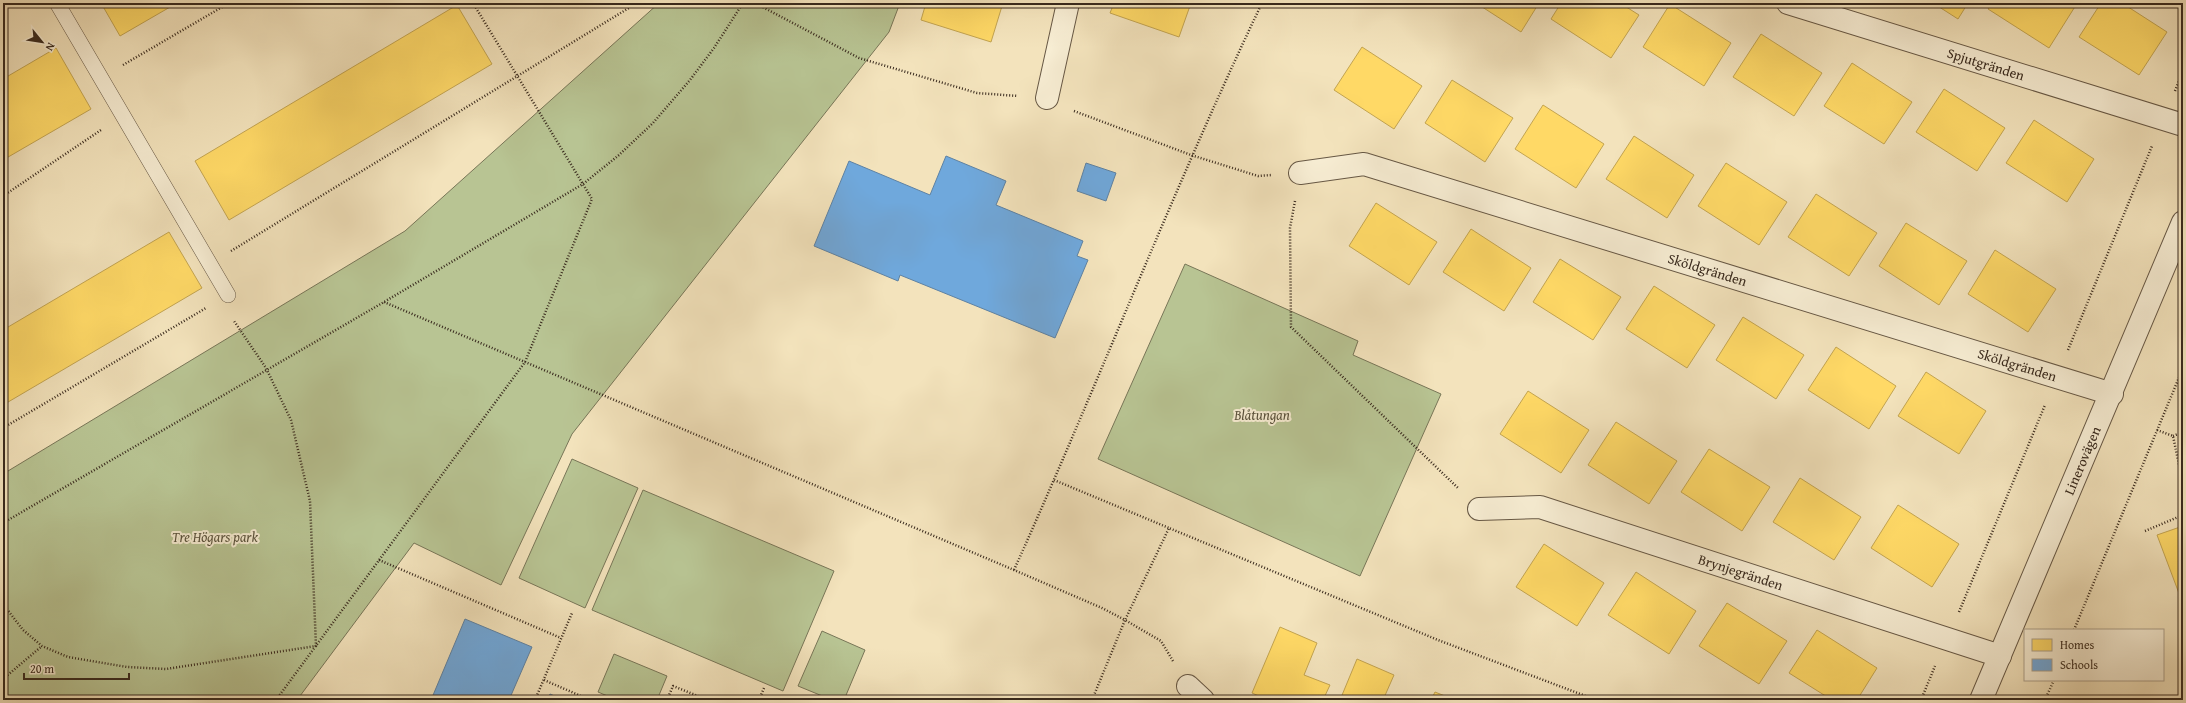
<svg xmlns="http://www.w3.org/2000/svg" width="2186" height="703" viewBox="0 0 2186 703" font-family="'Gentium Book Plus',serif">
  <rect width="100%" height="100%" fill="#f3e3bc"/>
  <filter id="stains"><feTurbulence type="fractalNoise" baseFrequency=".005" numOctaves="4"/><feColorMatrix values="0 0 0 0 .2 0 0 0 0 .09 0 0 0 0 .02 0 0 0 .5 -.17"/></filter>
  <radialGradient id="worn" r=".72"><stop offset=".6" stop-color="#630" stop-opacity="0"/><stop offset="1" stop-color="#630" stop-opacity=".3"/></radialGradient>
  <!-- green -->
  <path fill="#b8c493" stroke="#787658" d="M659 3H900L889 32 572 434 501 585 414 543 297 700H3V474L405 231Z
    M1185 264 1358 341 1353 355 1441 394 1360 576 1098 459Z
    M572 459 638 488 585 608 519 578Z
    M643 490 834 571 783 691 592 610Z
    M822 631 865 650 844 700H832L798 686Z
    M614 654 667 676 657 700H617L598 692Z"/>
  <!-- homes -->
  <path fill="#ffd966" stroke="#c3a450" d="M101 3H177L120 36Z
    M926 3H995L1002 6 991 42 921 20Z
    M1114 3H1191L1179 37 1110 13Z
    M1476 3H1539L1521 32Z
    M1561 3H1620L1639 15 1611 58 1551 19Z
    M1933 3H1968L1958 19Z
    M1992 3H2073L2076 5 2049 48 1988 9Z
    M2101 3H2122L2167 32 2139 75 2079 37Z
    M1670 4 1731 43 1704 86 1643 47Z
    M457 5 492 64 229 220 195 161Z
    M1761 34 1822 73 1794 116 1733 77Z
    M1362 47 1422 86 1394 129 1334 90Z
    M56 48 91 109 3 160V79Z
    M1852 63 1912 102 1884 144 1824 106Z
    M1452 80 1513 118 1485 162 1425 123Z
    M1944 89 2005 128 1977 171 1916 132Z
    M1543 105 1604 144 1576 188 1515 149Z
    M2034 120 2094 159 2067 202 2006 163Z
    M1634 136 1694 175 1667 218 1606 179Z
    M1726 163 1787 202 1759 245 1698 206Z
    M1816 194 1877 233 1849 276 1788 237Z
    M1376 203 1437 242 1409 285 1349 246Z
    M1906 223 1967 261 1939 305 1879 266Z
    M1471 229 1531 268 1504 311 1443 272Z
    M169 232 202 288 3 405V330Z
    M1995 250 2056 289 2028 332 1968 294Z
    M1560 259 1621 297 1593 340 1533 302Z
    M1654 286 1715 325 1687 368 1626 329Z
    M1743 317 1804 355 1776 399 1716 360Z
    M1836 347 1896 386 1869 429 1808 390Z
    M1926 372 1986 411 1959 454 1898 416Z
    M1528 391 1589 430 1561 473 1500 434Z
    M1616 422 1677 461 1649 504 1588 465Z
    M1709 449 1770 487 1742 531 1681 492Z
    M1800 478 1861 517 1834 560 1773 522Z
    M1898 505 1959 544 1932 587 1871 548Z
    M2183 526V604L2157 535Z
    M1544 544 1604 583 1577 626 1516 587Z
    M1636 572 1696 611 1669 654 1608 615Z
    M1727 603 1787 641 1759 684 1699 646Z
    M1280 627 1317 643 1304 675 1330 685 1323 700H1268L1252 693Z
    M1817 630 1877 668 1857 700H1832L1789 673Z
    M1357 659 1394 675 1383 700H1340Z
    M1435 692 1455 700H1431Z"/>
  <!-- schools -->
  <path fill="#6fa8dc" stroke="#5e82a3" d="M946 156 1006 181 996 205 1083 241 1077 256 1088 260 1055 338 900 275 898 281 814 246 849 161 930 195Z
    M1086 163 1116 173 1106 201 1077 191Z
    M465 619 532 647 509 700H431Z
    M550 694 564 700H547Z"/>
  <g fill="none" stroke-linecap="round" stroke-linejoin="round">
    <defs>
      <path id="service" d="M57 3 228 295"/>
      <g id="minor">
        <path id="s1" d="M1788 3 2183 125"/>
        <path d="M1047 98 1068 3"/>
        <path id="s2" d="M1300 173 1364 164 2112 394"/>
        <path id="s3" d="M1479 509 1540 507 2000 656"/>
        <path d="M1188 686 1203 700"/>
      </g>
      <g id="tertiary">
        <path id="s4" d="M1981 700 2183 222"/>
      </g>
    </defs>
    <!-- service casing -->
    <use href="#service" stroke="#675845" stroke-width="16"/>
    <!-- minor casing -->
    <use href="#minor" stroke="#675845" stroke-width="24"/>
    <!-- tertiary casing -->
    <use href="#tertiary" stroke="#675845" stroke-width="24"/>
    <!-- path -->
    <path stroke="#38291d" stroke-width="2.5" stroke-dasharray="1 2" stroke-linecap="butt" d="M755 3 859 58 977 93 1018 96
      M123 65 229 3
      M2175 91 2183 71
      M1074 111 1191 155 1258 176 1272 175
      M3 196 101 130
      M1295 201 1290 228 1291 327 1459 489
      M231 251 637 3
      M384 302 1014 570 1102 608 1125 620 1092 700
      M2068 350 2152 146
      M3 428 206 308
      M2157 430 2173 436 2183 484
      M2173 436 2183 432
      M1054 480 1169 528
      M3 523 384 302 583 184 619 155 653 123 690 80 714 48 743 3
      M2145 531 2183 515
      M379 560 561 638
      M1014 570C1099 382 1173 189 1262 3
      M3 604 23 630 42 646 68 657 127 667 166 669 316 646 310 501 291 420 266 368 234 321
      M1959 612 2045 405
      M2074 630 2183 368
      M1173 661 1161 641 1125 620 1169 528 1438 640 1596 700
      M3 679 42 646
      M544 680 590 700
      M276 700 525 362 592 199 473 3
      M535 700 572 613
      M667 700 673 686 708 700
      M759 700 764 688
      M1921 700 1935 666
      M2045 700 2054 680"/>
    <!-- service -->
    <use href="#service" stroke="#f7edd3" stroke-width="15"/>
    <!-- minor -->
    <use href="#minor" stroke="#f7edd3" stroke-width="22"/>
    <!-- tertiary -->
    <use href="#tertiary" stroke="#f7edd3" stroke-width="22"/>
  </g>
  <g text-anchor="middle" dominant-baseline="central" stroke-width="4" stroke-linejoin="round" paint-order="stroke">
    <!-- street labels -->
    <g font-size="14" fill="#38291d" stroke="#f7edd3">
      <text stroke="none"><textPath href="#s1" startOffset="207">Spjutgränden</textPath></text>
      <text stroke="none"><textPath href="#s2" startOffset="424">Sköldgränden</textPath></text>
      <text stroke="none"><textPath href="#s2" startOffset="748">Sköldgränden</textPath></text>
      <text stroke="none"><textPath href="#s4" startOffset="260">Linerovägen</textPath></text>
      <text stroke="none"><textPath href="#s3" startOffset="272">Brynjegränden</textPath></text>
    </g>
    <!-- park labels -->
    <g font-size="14" font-style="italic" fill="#58503a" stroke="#f7edd3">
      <text x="1262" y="415">Blåtungan</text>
      <text x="215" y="537">Tre Högars park</text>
    </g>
  </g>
  <!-- margin -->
  <rect width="2186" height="703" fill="none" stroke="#f3e3bc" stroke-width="16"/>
  <rect x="4" y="4" width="2178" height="695" fill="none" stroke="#38291d" stroke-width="2"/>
  <rect x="8" y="8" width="2170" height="687" fill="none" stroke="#38291d"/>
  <!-- legend -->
  <rect x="2024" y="629" width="140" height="52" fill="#f7edd3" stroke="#ab9f8a"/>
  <rect x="2032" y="639" width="20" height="12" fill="#ffd966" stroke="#ab9f8a"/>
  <text x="2060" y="649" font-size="12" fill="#38291d">Homes</text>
  <rect x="2032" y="659" width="20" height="12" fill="#6fa8dc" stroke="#ab9f8a"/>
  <text x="2060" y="669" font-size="12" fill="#38291d">Schools</text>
  <!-- north arrow -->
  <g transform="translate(42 42) rotate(120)" stroke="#f7edd3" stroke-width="3" paint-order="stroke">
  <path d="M0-3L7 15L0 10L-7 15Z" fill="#38291d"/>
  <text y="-6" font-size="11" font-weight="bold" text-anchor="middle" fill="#38291d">N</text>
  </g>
  <!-- scale -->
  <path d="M24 673v6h105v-6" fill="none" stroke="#38291d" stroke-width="2"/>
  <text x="30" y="673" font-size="12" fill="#38291d" stroke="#f7edd3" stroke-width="3" paint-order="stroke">20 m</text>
  <rect width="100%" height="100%" filter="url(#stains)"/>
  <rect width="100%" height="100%" fill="url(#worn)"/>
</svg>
